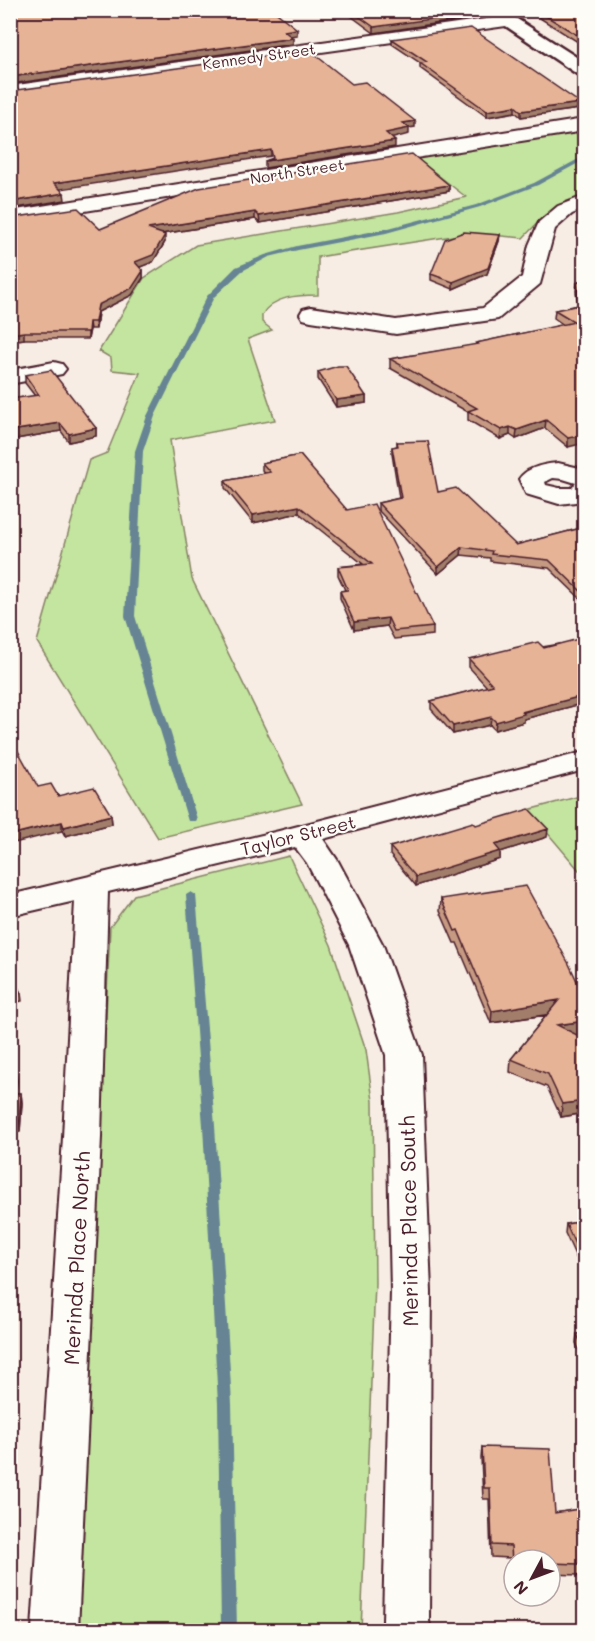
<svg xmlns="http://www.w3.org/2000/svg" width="595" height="1641" viewBox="0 0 595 1641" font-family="Mali,sans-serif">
  <rect width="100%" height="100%" fill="#f8ede4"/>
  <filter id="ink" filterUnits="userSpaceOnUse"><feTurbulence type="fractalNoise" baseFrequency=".0167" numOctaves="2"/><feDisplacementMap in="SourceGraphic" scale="12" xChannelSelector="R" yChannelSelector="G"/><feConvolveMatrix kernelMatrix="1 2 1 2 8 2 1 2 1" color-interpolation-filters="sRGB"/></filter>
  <g filter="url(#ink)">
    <!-- green -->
    <path fill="#c3e59f" stroke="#868265" stroke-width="1.5" d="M584 132V195L545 215 523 238 472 233 318 257V295C299 295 272 296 262 315V322L272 330 248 339 275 420 170 440 192 579 302 804 158 838 37 642 89 460 107 453 140 373 112 370 111 358 99 351 144 278 196 245 398 212 466 197 416 158Z
      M584 795V876L528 810Z
      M289 856 331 945 366 1050 373 1101 375 1283 361 1630H73L95 1259 110 927 134 895Z"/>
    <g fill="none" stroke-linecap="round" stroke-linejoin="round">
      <!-- stream -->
      <path fill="#668493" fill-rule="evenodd" d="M584 156V160L538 185 480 207 386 233 298 250 269 257 242 271 214 297 155 416 143 451 135 616 197 819 196 821H188L125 616 135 451 147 416 207 296 236 267 265 255 297 246 385 229 476 205 534 183Z
        M191 892 196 895 215 1126 232 1404 237 1630H221L218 1404 203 1126 186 895Z"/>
      <defs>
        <path id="minor" d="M507 16 515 21 513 25 10 96V86Z
          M584 119V131L10 223V211Z
          M584 196V209L572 214 555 229 540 284 498 319 396 334 311 321 303 319 300 314 303 309 311 307 396 320 483 308 522 277 529 245 539 222 558 206Z
          M54 362 62 364 66 369 62 374 10 384V370Z
          M558 463 584 469V501L559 504 526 494 519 479C527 467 545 464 558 463ZM553 478 563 479 576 483 572 488H559L546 485 545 482Z
          M584 752V770L323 839 338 861 383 945 422 1055 431 1292 429 1621 431 1630H385L383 1621 391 1292 386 1055 349 945 307 863 295 847 108 892 101 1137 78 1630H32L63 1137 75 901 10 916V895L279 831Z"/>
        <path id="tertiary" d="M482 10H503L584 62V75L577 74Z"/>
      </defs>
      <!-- minor casing -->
      <use href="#minor" stroke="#4a1f2b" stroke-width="4"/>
      <!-- tertiary casing -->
      <use href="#tertiary" stroke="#4a1f2b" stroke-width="5"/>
      <!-- minor -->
      <use href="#minor" fill="#fdfcf7" fill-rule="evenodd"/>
      <!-- tertiary -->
      <use href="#tertiary" fill="#fdfcf7" fill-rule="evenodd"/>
    </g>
    <!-- wall -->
    <path fill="#c69a82" stroke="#4a1f2b" stroke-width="1.5" d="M343 10H483L482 13 453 17V21L374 33Z
      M527 10H585V43L581 44Z
      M392 39 580 103 579 109 521 117 515 112 487 117 420 68V63L392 44Z
      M449 185V191L260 223 255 219 161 234 165 242 153 262 140 267 143 271V278L132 295 98 312 96 329H90L88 339H24L10 341V218L100 229Z
      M499 241 487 274 453 289 431 280V274Z
      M585 278 568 447 545 428 516 439 510 435 500 439 468 420V412L390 368V359L476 345V343L564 325 554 318 555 310 578 305 576 291 577 283Z
      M318 372 366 396V403L336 407 318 379Z
      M25 375 96 428V436L69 442 61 431 10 440V399L35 396 25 383Z
      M397 442 438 492 516 545 585 527V603L549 568 490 561V558L461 555 438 574 378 510V503L399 498 392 454V447L397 446Z
      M300 455 433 627V635L394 639 387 626 354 630 340 598V591L345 590 338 575V567L363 564 299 513 253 523 225 488V481L264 473 262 470V463Z
      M585 640V699H582L581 704 524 719V722L495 730 490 725 453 734 431 709V701L487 687 469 667V659Z
      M38 787 58 796 111 815 112 824 65 836Z
      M476 825 547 837 500 852V859L416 886 390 855V847Z
      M441 899 576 1035 585 1039V1113L561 1117 547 1087 510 1072 511 1059 547 1015 491 1023 457 943H454L440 911Z
      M10 1070 17 1080 16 1093H21L22 1103 20 1132H12L10 1146Z
      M585 1221V1277L565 1233 566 1224Z
      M585 1333V1364L576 1343 577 1334Z
      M482 1447 555 1513 585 1508V1594L578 1575 550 1574V1560H514V1573H511L510 1558 491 1557 489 1499H483L481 1458Z"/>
    <!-- shaded-wall -->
    <path fill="#a17d6a" stroke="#4a1f2b" stroke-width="1.5" d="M462 10H483L482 13 453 17V21L374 33V27Z
      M297 29V35L284 37V31Z
      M293 38V44L10 84V77Z
      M582 38H585V43L581 44Z
      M580 103 579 109 521 117V111Z
      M515 106V112L487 117V111Z
      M415 121V127L409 128V134L386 140V133L403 123Z
      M395 141V147L265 168V161Z
      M271 150V156L55 190 54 183Z
      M449 185V191L260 223 259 216Z
      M64 193 65 200 10 209V202Z
      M255 212V219L148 236V229Z
      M165 235V242L153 262 135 269V262Z
      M500 235 499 241 487 274 453 289V282Z
      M143 271V278L132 295 98 312 96 329 95 322 98 305Z
      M89 322 90 329 88 339V332Z
      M24 332V339L10 341V334Z
      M366 396V403L336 407V400Z
      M546 420 545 428 516 439 517 430Z
      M60 423 61 431 10 440V431Z
      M510 427V435L500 439 501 430Z
      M96 428V436L69 442V434Z
      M585 435V443L568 447V438Z
      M299 506V513L253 523V515Z
      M462 547 461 555 438 574V567Z
      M388 618 387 626 354 630V622Z
      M585 691V699H582L581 704 524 719V722L495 730 496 722Z
      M491 717 490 725 453 734V726Z
      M111 815 112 824 65 836 64 827Z
      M62 822V831L10 844V835Z
      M548 829 547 837 500 852V859L416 886V877L495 845Z
      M21 993 22 1001 10 1004V996Z
      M559 1000 558 1013 491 1023 492 1011Z
      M585 1021V1034L556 1038 557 1025Z
      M16 1070 17 1080 15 1103 14 1093Z
      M21 1093 22 1103 20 1132 19 1121Z
      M585 1101V1113L561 1117 562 1104Z
      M11 1121 12 1132 10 1146Z"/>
    <!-- building -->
    <path fill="#e6b397" stroke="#4a1f2b" stroke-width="1.5" d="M10 10H273L297 29 284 31 293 38 10 77Z
      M350 10H462L449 12 453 16 374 27Z
      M536 10H585V38H582Z
      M471 28 580 103 521 111 515 106 487 111 420 63 427 62 392 39Z
      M309 50 352 84 365 82 415 121 403 123 409 128 386 133 395 141 265 161 273 158 271 150 54 183 64 193 10 202V91Z
      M412 154 449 185 259 216 255 212 148 229 165 235 153 255 135 262 143 271 132 288 98 305 95 322H89L88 332H24L10 334V218L78 208 100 229 199 188Z
      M464 232 500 235 488 268 453 282 431 274 445 239Z
      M585 278V435L568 438 546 420 517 430 510 427 501 430 468 411 477 408 390 359 478 344 476 343 575 322 555 310 580 305 577 283Z
      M338 366H346L366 396 336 400 318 372Z
      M51 370 96 428 69 434 60 423 10 431V399L39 395 25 375Z
      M428 441 438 492 456 488 516 545 585 527V595L549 560 491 554 492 551 462 547 438 567 378 503 401 498 392 447 398 446 397 442Z
      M300 455 347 510 374 504 433 627 394 631 388 618 354 622 340 591 348 590 338 567 372 564 299 506 253 515 225 481 270 472 262 463Z
      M582 638 585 640V691L578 692 582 696 522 712 524 714 496 722 491 717 453 726 431 701 493 685 469 659 538 642 544 648Z
      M17 749 38 787 51 784 58 796 94 787 111 815 64 827 62 822 10 835V750Z
      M529 809 548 829 495 845 500 851 416 877 390 847 473 822 476 825Z
      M526 886 569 964 585 998V1021L557 1025 585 1039V1101L562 1104 548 1074 511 1059 559 1000 492 1011 458 930 455 931 441 899Z
      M10 971 21 993 10 996Z
      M10 1070H16L14 1093H21L19 1121 10 1122Z
      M585 1221V1266L566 1224Z
      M585 1333V1352L577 1334Z
      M482 1447 550 1449 555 1513 585 1508V1578L579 1564 550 1563V1560H514V1562H512L511 1546 492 1545 490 1488H484Z"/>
  </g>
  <g text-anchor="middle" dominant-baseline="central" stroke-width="4.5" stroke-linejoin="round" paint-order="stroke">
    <!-- far-street labels -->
    <g font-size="15" fill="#4a1f2b" stroke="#fdfcf7">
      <text transform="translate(259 56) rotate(-8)">Kennedy Street</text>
      <text transform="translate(297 171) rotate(-9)">North Street</text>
    </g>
    <!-- street labels -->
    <g font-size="18" fill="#4a1f2b" stroke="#fdfcf7">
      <text transform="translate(298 835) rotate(-14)">Taylor Street</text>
    </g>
    <!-- near-street labels -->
    <g font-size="21" fill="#4a1f2b" stroke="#fdfcf7">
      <text transform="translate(408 1221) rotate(-91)">Merinda Place South</text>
      <text transform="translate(76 1258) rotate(-87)">Merinda Place North</text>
    </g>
  </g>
  <!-- margin -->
  <rect width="595" height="1641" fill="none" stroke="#fdfcf7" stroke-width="36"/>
  <rect x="18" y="18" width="559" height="1605" fill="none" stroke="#4a1f2b" stroke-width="2" filter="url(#ink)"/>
  <!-- north arrow -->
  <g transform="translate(532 1578) rotate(229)"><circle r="28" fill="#fdfcf7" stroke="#b5a4a5" stroke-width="1.5"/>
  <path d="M0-4.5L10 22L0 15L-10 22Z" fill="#4a1f2b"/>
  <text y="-9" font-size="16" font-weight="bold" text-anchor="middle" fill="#4a1f2b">N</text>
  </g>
</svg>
